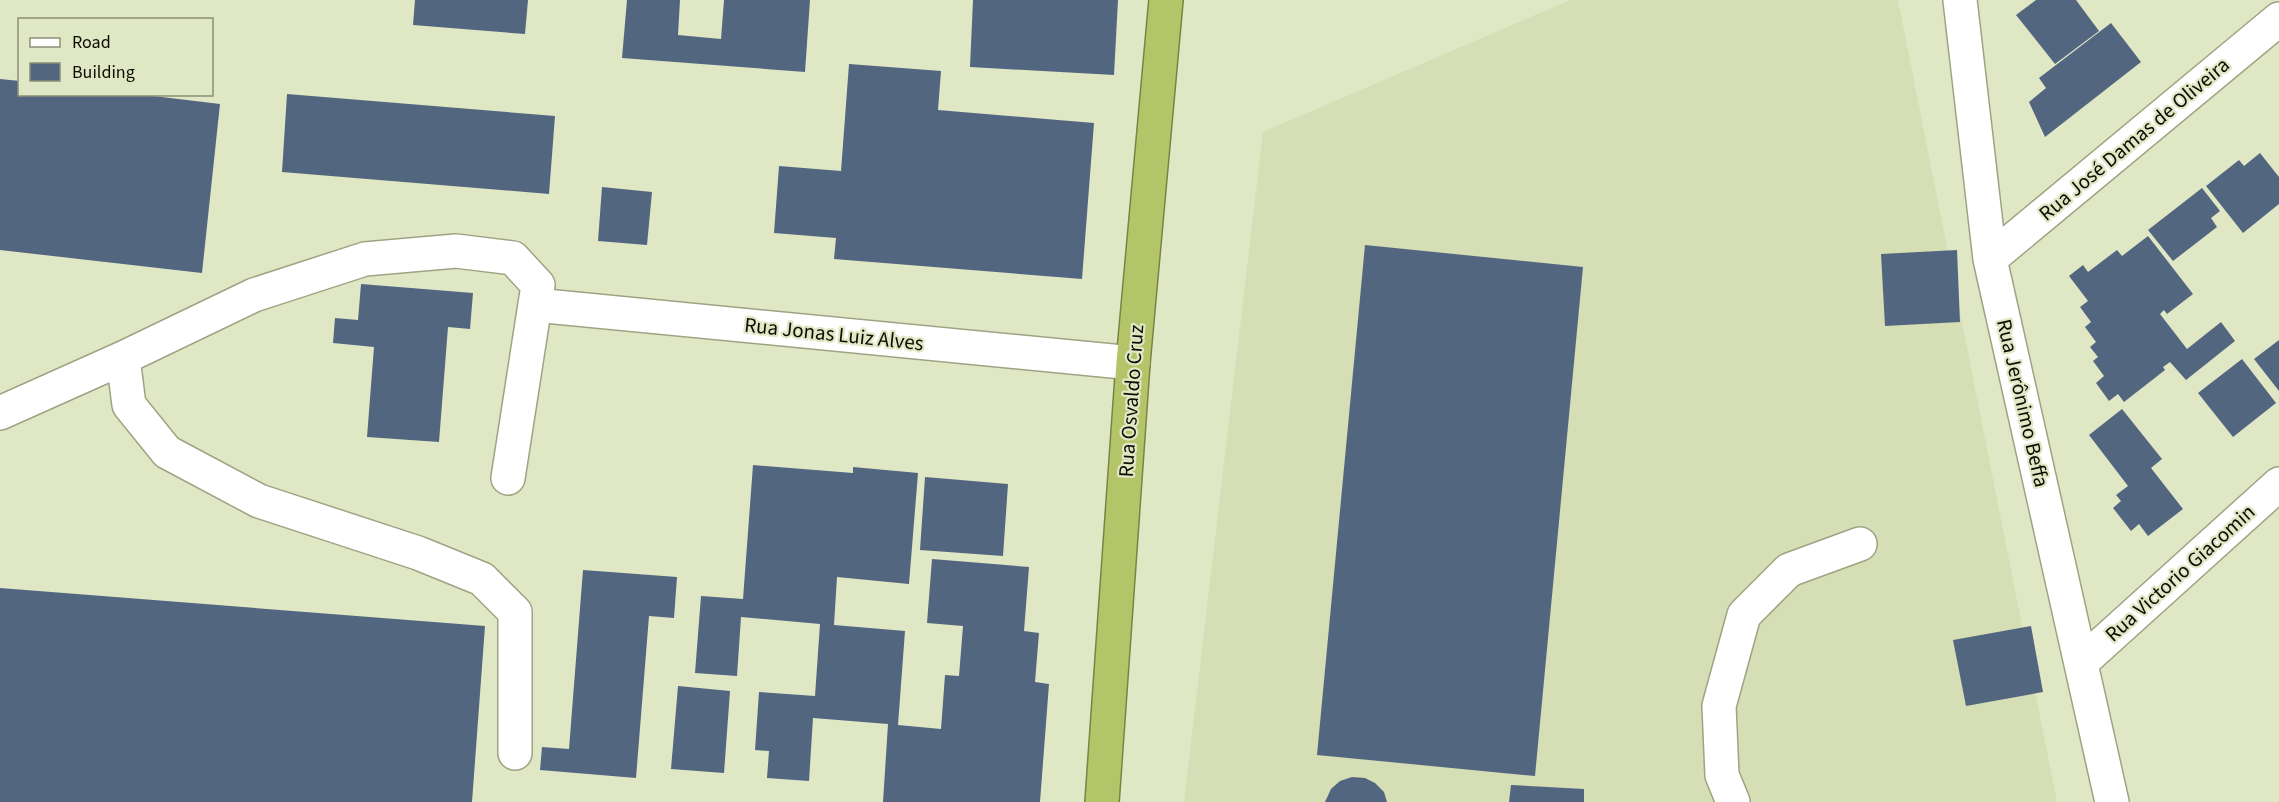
<svg xmlns="http://www.w3.org/2000/svg" width="2279" height="802" viewBox="0 0 2279 802" font-family="'Source Sans 3',sans-serif">
  <rect width="100%" height="100%" fill="#e0e7c4"/>
  <!-- built -->
  <path fill="#d5deb4" d="M1570 0H1898L2057 802H1184L1263 132Z"/>
  <!-- building -->
  <path fill="#536680" d="M415 0H528L525 34 413 25Z
    M627 0H680L678 35 721 39 724 0H810L805 72 622 58Z
    M973 0H1118L1114 75 970 67Z
    M2036 0H2076L2099 31 2055 64 2016 15Z
    M2111 23 2141 62 2045 137 2029 102 2046 88 2039 78Z
    M849 64 941 71 938 110 1094 123 1082 279 834 259 836 238 774 233 779 166 841 171Z
    M0 79 20 81V94H137L220 104 202 273 0 250Z
    M287 94 555 116 549 194 282 172Z
    M2260 153 2279 177V204L2243 233 2206 186 2239 160 2244 166Z
    M602 187 652 192 647 245 598 241Z
    M2202 188 2220 211 2211 218 2217 227 2173 261 2148 230Z
    M2148 236 2193 294 2167 314 2164 310 2160 314 2187 349 2221 322 2235 341 2186 380 2170 362 2163 367 2165 370 2124 402 2118 394 2109 401 2096 383 2104 376 2093 361 2098 357 2090 347 2096 342 2085 327 2091 322 2080 307 2088 301 2069 276 2083 265 2088 272 2117 250 2122 256Z
    M1365 245 1583 267 1535 776 1317 755Z
    M1957 250 1960 322 1885 326 1881 254Z
    M361 284 473 293 470 329 448 327 439 442 367 437 374 347 333 343 335 318 358 320Z
    M2279 340V391L2254 359Z
    M2242 359 2276 403 2233 437 2198 393Z
    M2122 409 2162 459 2151 468 2183 509 2148 536 2139 524 2131 531 2113 508 2121 501 2116 495 2128 486 2089 435Z
    M753 465 853 473V467L918 473 909 584 837 577 834 625 905 631 898 725 941 729 945 675 959 676 963 626 927 623 932 559 1029 567 1024 631 1039 633 1035 682 1049 684 1040 802H883L888 724 813 718 809 781 767 778 769 751 755 750 759 692 815 696 820 624 741 617 737 676 695 673 701 596 743 599Z
    M925 477 1008 484 1003 556 920 550Z
    M583 570 677 577 674 618 649 616 636 778 540 770 542 747 569 749Z
    M0 588 485 626 472 802H0Z
    M2031 626 2043 692 1966 706 1953 640Z
    M678 686 730 691 724 773 671 769Z
    M1352 777 1365 778 1375 783 1384 792 1387 802H1325L1331 789 1340 781Z
    M1511 785 1584 789V802H1509Z"/>
  <g fill="none" stroke-linecap="round" stroke-linejoin="round">
    <defs>
      <path id="minor" d="M1960 0 1990 259 2112 802
        M1990 259 2279 19
        M535 305 1133 363
        M123 358 129 405 167 452 259 501 418 553 482 579 515 612V753
        M0 413 123 358 254 295 365 259 456 251 513 258 538 285 508 478
        M2082 662 2279 484
        M1733 802 1722 775 1719 706 1744 615 1789 570 1860 544"/>
      <path id="highway" d="M1102 802 1133 363 1166 0"/>
    </defs>
    <!-- minor casing -->
    <use href="#minor" stroke="#9ea483" stroke-width="36"/>
    <!-- highway casing -->
    <use href="#highway" stroke="#798445" stroke-width="36"/>
    <!-- minor -->
    <use href="#minor" stroke="#fff" stroke-width="33"/>
    <!-- highway -->
    <use href="#highway" stroke="#b4c468" stroke-width="33"/>
  </g>
  <g text-anchor="middle" dominant-baseline="central" stroke-width="4.5" stroke-linejoin="round" paint-order="stroke">
    <!-- street labels -->
    <g font-size="21" fill="#0b0d03" stroke="#e0e7c4">
      <text transform="translate(2134 139) rotate(-40)">Rua José Damas de Oliveira</text>
      <text transform="translate(834 334) rotate(6)">Rua Jonas Luiz Alves</text>
      <text transform="translate(1131 401) rotate(-86)">Rua Osvaldo Cruz</text>
      <text transform="translate(2023 403) rotate(77)">Rua Jerônimo Beffa</text>
      <text transform="translate(2180 573) rotate(-42)">Rua Victorio Giacomin</text>
    </g>
  </g>
  <!-- legend -->
  <rect x="18" y="18" width="195" height="78" fill="#e0e7c4" stroke="#8b9077" stroke-width="1.5"/>
  <rect x="30" y="38" width="30" height="9" fill="#ffffff" stroke="#8b9077" stroke-width="1.5"/>
  <text x="72" y="48" font-size="18" fill="#0b0d03">Road</text>
  <rect x="30" y="63" width="30" height="18" fill="#536680" stroke="#8b9077" stroke-width="1.5"/>
  <text x="72" y="78" font-size="18" fill="#0b0d03">Building</text>
</svg>
